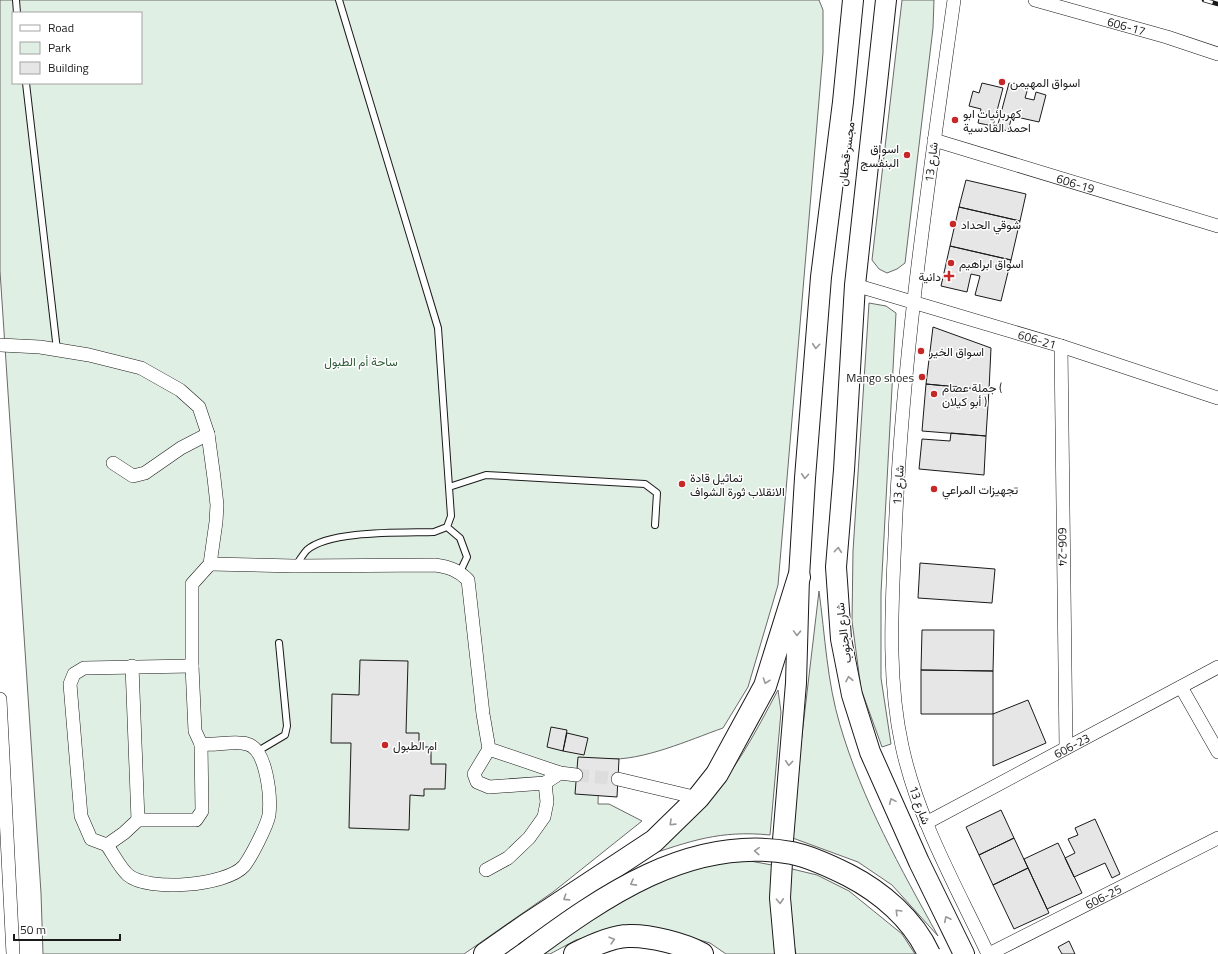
<svg xmlns="http://www.w3.org/2000/svg" width="1218" height="954" viewBox="0 0 1218 954" font-family="'Titillium Web',Vazirmatn,sans-serif">
  <rect width="100%" height="100%" fill="#fff"/>
  <!-- green -->
  <path fill="#e0efe3" stroke="#6a6a6a" fill-rule="evenodd" d="M0 0H819L823 10V53L778 585 748 687 723 728C689 740 643 761 607 759L599 768 598 804H609L642 821 553 892 464 954H43L41 893 0 271ZM13 13H141V83H13Z
    M902 0H934L933 28 905 263 897 269 887 273 879 269 872 260Z
    M869 303 886 306 896 313 881 593V678L891 744 882 747 861 689 852 621 853 551Z
    M819 591C825 635 827 682 840 725 862 800 901 869 938 936L892 885 858 862 790 837Z
    M778 690 781 712 770 835C720 830 690 841 643 857 662 841 681 826 699 809 733 777 756 731 778 690Z
    M750 861 772 865 778 954H726L710 943 665 930 617 929 576 940 550 954H545L543 952 623 896 663 878 720 862Z
    M788 868 817 875 849 891 902 934 915 954H796L792 936Z"/>
  <!-- building -->
  <path fill="#e6e6e6" stroke="#1a1a1a" d="M982 83 1003 88 993 126 978 123 981 109 969 106 973 91 979 93Z
    M1009 83 1028 88 1025 98 1034 100 1036 92 1046 95 1039 122 1012 116 1008 131 997 128Z
    M966 180 1026 194 1020 221 959 207Z
    M959 207 1020 221 1011 260 950 246Z
    M950 246 1011 260 1001 301 975 295 980 276 971 274 967 292 941 286Z
    M933 327 991 348 989 390 926 384Z
    M926 384 989 390 986 436 922 431Z
    M951 433 986 436 984 475 919 469 922 439 950 441Z
    M920 563 995 569 992 603 918 598Z
    M922 630H994L993 671 921 670Z
    M360 660 408 661 406 733H419V747H431V764H446L445 789H424V796L410 795 409 830 349 828 351 743H331L332 694 359 695Z
    M921 670 993 671V714H921Z
    M1028 700 1046 743 993 766V714Z
    M551 727 567 730 563 751 547 747Z
    M567 733 588 738 584 755 563 751Z
    M578 757 619 759 617 797 575 794Z
    M1001 810 1014 838 979 855 966 827Z
    M1095 819 1120 874 1112 878 1105 863 1074 877 1065 858 1075 853 1068 839 1078 835 1075 828Z
    M1014 838 1028 868 993 885 979 855Z
    M1058 843 1082 893 1047 909 1024 859Z
    M1028 868 1049 913 1014 929 993 885Z
    M1069 941 1075 954H1062L1058 947Z"/>
  <g fill="none" stroke-linecap="round" stroke-linejoin="round">
    <!-- minor-tunnel -->
    <path stroke="#ddd" stroke-width="13" stroke-dasharray="13 6" stroke-linecap="butt" d="M576 775 618 779"/>
    <defs>
      <path id="service" d="M16 0 17 13
        M26 83 57 350
        M449 487 486 475 645 484 657 493 655 525
        M447 527 460 538 467 557 460 572
        M296 565C300 560 303 554 307 550 329 530 404 533 434 532L447 527 451 516 438 328 339 0
        M258 751 285 735 287 726 279 643"/>
      <g id="minor">
        <path d="M954 0C929 178 902 356 895 536 892 606 887 677 902 746 918 820 956 886 988 954"/>
        <path id="s1" d="M1035 0 1167 37 1218 54"/>
        <path id="s2" d="M934 140 1218 226"/>
        <path id="s3" d="M855 285 1061 346 1218 398"/>
        <path d="M0 345 40 347 89 355 141 368 180 390 199 407 208 434 181 448 145 473 133 476 113 463"/>
        <path id="s4" d="M1061 346 1066 748"/>
        <path d="M210 564 295 566 435 565C449 567 458 570 468 580L483 714 489 749 560 773 576 775"/>
        <path d="M132 666 138 820"/>
        <path d="M192 666 84 668 74 674 70 684 81 816 91 839 107 845 124 833 138 820H196L202 811 201 744"/>
        <path d="M1181 687 1218 752"/>
        <path d="M0 699 13 954"/>
        <path d="M489 749 474 774 477 782 489 787 545 783 560 773"/>
        <path d="M618 779 698 798"/>
        <path id="s5" d="M926 823 1218 667"/>
        <path d="M107 845C113 854 120 868 128 875 148 892 226 886 244 866 251 857 267 826 269 815 271 797 267 749 247 744 234 740 216 746 201 744L195 731 192 666V584L210 564 216 522 217 505 214 478 208 434"/>
        <path d="M486 870 508 858 529 838 544 817 547 802 545 783"/>
        <path id="s6" d="M989 954 1218 838"/>
      </g>
      <path id="primary" d="M886 0 855 285 844 470 836 567 841 639 852 695 870 752 919 862 964 954
        M783 840 796 683 799 577 805 478 821 277 843 102 853 0
        M782 862 780 898 785 954"/>
      <path id="motorway" d="M485 954 525 926 654 841 698 798 717 774 765 686 799 577
        M575 954C589 947 612 936 628 936 649 935 684 944 702 954"/>
    </defs>
    <!-- service casing -->
    <use href="#service" stroke="#1a1a1a" stroke-width="8"/>
    <!-- minor casing -->
    <use href="#minor" stroke="#1a1a1a" stroke-width="14"/>
    <!-- primary casing -->
    <use href="#primary" stroke="#1a1a1a" stroke-width="22"/>
    <!-- motorway casing -->
    <use href="#motorway" stroke="#1a1a1a" stroke-width="24"/>
    <!-- service -->
    <use href="#service" stroke="#fff" stroke-width="6"/>
    <!-- minor -->
    <use href="#minor" stroke="#fff" stroke-width="13"/>
    <!-- primary -->
    <use href="#primary" stroke="#fff" stroke-width="20"/>
    <!-- motorway -->
    <use href="#motorway" stroke="#fff" stroke-width="22"/>
    <defs>
      <path id="rail" d="M1204 0 1218 4"/>
    </defs>
    <!-- rail casing -->
    <use href="#rail" stroke="#1a1a1a" stroke-width="4.5"/>
    <!-- rail -->
    <use href="#rail" stroke="#fff" stroke-width="3" stroke-dasharray="9" stroke-linecap="butt"/>
    <defs>
      <path id="motorway-bridge" d="M525 954C602 897 690 834 792 853 811 857 830 866 848 875 881 892 913 919 929 954"/>
    </defs>
    <!-- motorway-bridge casing -->
    <use href="#motorway-bridge" stroke="#1a1a1a" stroke-width="24" stroke-linecap="butt"/>
    <!-- motorway-bridge -->
    <use href="#motorway-bridge" stroke="#fff" stroke-width="22"/>
  </g>
  <!-- one-way arrows -->
  <defs><path id="oneway-chevron" d="M-2-3.5L2.5 0L-2 3.5" fill="none" stroke-width="1.6" stroke-linecap="round" stroke-linejoin="round"/></defs>
  <g stroke="#989898">
    <use href="#oneway-chevron" transform="translate(816 346) rotate(95)"/>
    <use href="#oneway-chevron" transform="translate(805 476) rotate(94)"/>
    <use href="#oneway-chevron" transform="translate(838 550) rotate(-85)"/>
    <use href="#oneway-chevron" transform="translate(797 633) rotate(92)"/>
    <use href="#oneway-chevron" transform="translate(849 679) rotate(-101)"/>
    <use href="#oneway-chevron" transform="translate(766 681) rotate(109)"/>
    <use href="#oneway-chevron" transform="translate(789 763) rotate(95)"/>
    <use href="#oneway-chevron" transform="translate(892 801) rotate(-114)"/>
    <use href="#oneway-chevron" transform="translate(672 823) rotate(136)"/>
    <use href="#oneway-chevron" transform="translate(757 851) rotate(-178)"/>
    <use href="#oneway-chevron" transform="translate(633 883) rotate(152)"/>
    <use href="#oneway-chevron" transform="translate(566 898) rotate(147)"/>
    <use href="#oneway-chevron" transform="translate(780 901) rotate(87)"/>
    <use href="#oneway-chevron" transform="translate(898 912) rotate(-135)"/>
    <use href="#oneway-chevron" transform="translate(947 919) rotate(-116)"/>
    <use href="#oneway-chevron" transform="translate(612 940) rotate(-16)"/>
  </g>
  <!-- markers -->
  <g fill="#c62828" stroke="#fff" stroke-width="1.5">
    <circle cx="1002" cy="82" r="4"/>
    <circle cx="955" cy="120" r="4"/>
    <circle cx="907" cy="155" r="4"/>
    <circle cx="953" cy="224" r="4"/>
    <circle cx="951" cy="263" r="4"/>
    <path d="M947 270h4v4h4v4h-4v4h-4v-4h-4v-4h4z"/>
    <circle cx="921" cy="351" r="4"/>
    <circle cx="922" cy="377" r="4"/>
    <circle cx="934" cy="394" r="4"/>
    <circle cx="682" cy="484" r="4"/>
    <circle cx="934" cy="489" r="4"/>
    <circle cx="385" cy="745" r="4"/>
  </g>
  <g text-anchor="middle" dominant-baseline="central" stroke-width="3" stroke-linejoin="round" paint-order="stroke">
    <!-- street labels -->
    <g font-size="12" fill="#1a1a1a" stroke="#fff">
      <text stroke="none"><textPath href="#s1" startOffset="95">606-17</textPath></text>
      <text transform="translate(846 154) rotate(-83)">مجسر قحطان</text>
      <text transform="translate(931 162) rotate(-83)">شارع 13</text>
      <text stroke="none"><textPath href="#s2" startOffset="148">606-19</textPath></text>
      <text stroke="none"><textPath href="#s3" startOffset="190">606-21</textPath></text>
      <text transform="translate(898 485) rotate(-86)">شارع 13</text>
      <text stroke="none"><textPath href="#s4" startOffset="201">606-24</textPath></text>
      <text transform="translate(843 633) rotate(-97)">شارع الجنوب</text>
      <text stroke="none"><textPath href="#s5" startOffset="165">606-23</textPath></text>
      <text transform="translate(920 805) rotate(70)">شارع 13</text>
      <text stroke="none"><textPath href="#s6" startOffset="128">606-25</textPath></text>
    </g>
    <!-- poi labels -->
    <g font-size="12" fill="#1a1a1a" stroke="#fff" text-anchor="start">
      <text x="1010" y="82">اسواق المهيمن</text>
      <text x="963" y="113">كهربائيات ابو<tspan x="963" dy="14">احمد القادسية</tspan></text>
      <text x="899" y="148" text-anchor="end">اسواق<tspan x="899" dy="14">البنفسج</tspan></text>
      <text x="961" y="224">شوقي الحداد</text>
      <text x="959" y="263">اسواق ابراهيم</text>
      <text x="941" y="276" text-anchor="end">دانية</text>
      <text x="929" y="351">اسواق الخير</text>
      <text x="914" y="377" text-anchor="end">Mango shoes</text>
      <text x="942" y="387">جملة عصام (<tspan x="942" dy="14">أبو كيلان )</tspan></text>
      <text x="690" y="477">تماثيل قادة<tspan x="690" dy="14">الانقلاب ثورة الشواف</tspan></text>
      <text x="942" y="489">تجهيزات المراعي</text>
      <text x="393" y="745">ام الطبول</text>
    </g>
    <!-- park labels -->
    <g font-size="12" fill="#2b5a34" stroke="#fff">
      <text x="361" y="361">ساحة أم الطبول</text>
    </g>
  </g>
  <!-- legend -->
  <rect x="12" y="12" width="130" height="72" fill="#ffffff" stroke="#a3a3a3"/>
  <rect x="20" y="25" width="20" height="6" fill="#ffffff" stroke="#a3a3a3"/>
  <text x="48" y="32" font-size="12" fill="#1a1a1a">Road</text>
  <rect x="20" y="42" width="20" height="12" fill="#e0efe3" stroke="#a3a3a3"/>
  <text x="48" y="52" font-size="12" fill="#1a1a1a">Park</text>
  <rect x="20" y="62" width="20" height="12" fill="#e6e6e6" stroke="#a3a3a3"/>
  <text x="48" y="72" font-size="12" fill="#1a1a1a">Building</text>
  <!-- scale -->
  <path d="M14 934v6h106v-6" fill="none" stroke="#1a1a1a" stroke-width="2"/>
  <text x="20" y="934" font-size="12" fill="#1a1a1a" stroke="#ffffff" stroke-width="3" paint-order="stroke">50 m</text>
</svg>
